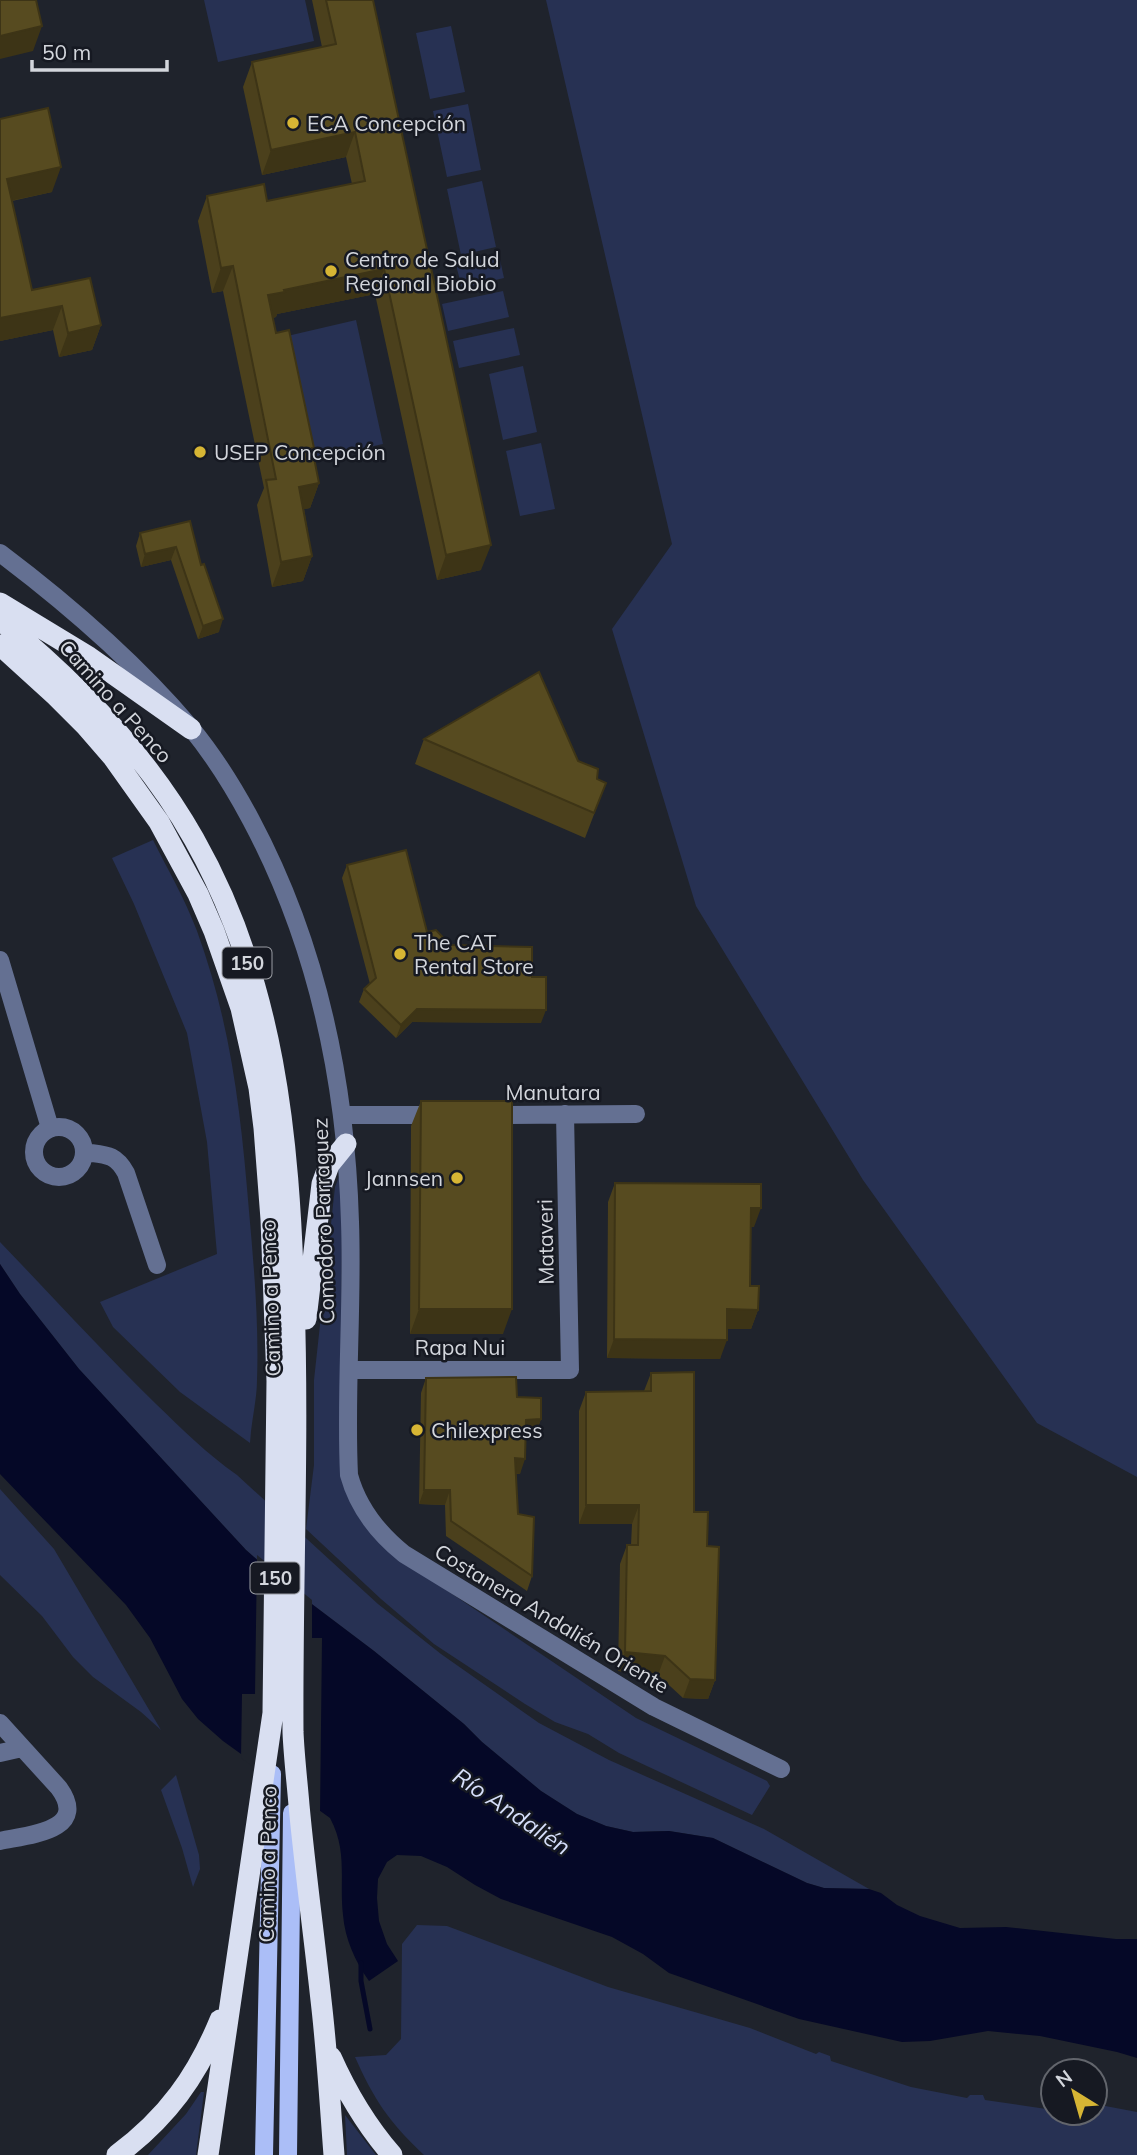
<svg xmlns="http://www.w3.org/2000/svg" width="1137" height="2155" viewBox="0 0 1137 2155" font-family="Mulish,sans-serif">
  <rect width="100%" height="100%" fill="#1f232c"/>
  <!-- green -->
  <path fill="#273153" d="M204 0H305L314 41 218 62Z
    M546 0H1137V1477L1037 1423 863 1180 696 906 612 629 672 544Z
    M451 26 465 92 430 99 416 33Z
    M468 104 481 170 447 177 433 111Z
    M482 181 496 247 461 255 447 189Z
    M499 255 504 278 462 288 456 265Z
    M503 291 509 317 448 331 442 304Z
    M356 320 383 444 310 460 283 337Z
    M514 328 520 355 459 368 453 341Z
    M523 366 537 432 503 440 489 374Z
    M541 443 555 509 520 516 506 451Z
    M153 840C168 870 185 899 197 931 231 1024 241 1113 249 1211 254 1267 259 1324 257 1380 257 1400 251 1422 250 1443L180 1392 113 1327 100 1302 217 1254 207 1142 187 1033 134 904 112 858Z
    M339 1177 342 1196 341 1463 365 1526 387 1550 636 1718 767 1781 770 1786 752 1815 619 1753 588 1734 555 1722 525 1704 434 1644 381 1599 306 1529 314 1465V1380L335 1187Z
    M0 1242C52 1296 103 1352 156 1404 182 1429 207 1454 237 1475L378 1604 441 1654 539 1723 609 1760 764 1829 869 1889 824 1888 807 1883 713 1838 669 1831 633 1832 606 1826 577 1814 541 1791 482 1742 464 1724 374 1651 284 1583 246 1550 79 1369 20 1294 0 1264Z
    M0 1489 54 1549 161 1730 141 1712 93 1677 73 1657 42 1616 0 1575Z
    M176 1775 199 1855 200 1869 193 1887 182 1848 161 1790Z
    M417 1925 447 1926 608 1987 750 2028 816 2054 819 2052 830 2056 831 2061 911 2087 967 2098 970 2095H983L985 2100 1053 2110V2113H1095V2107L1100 2105 1137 2112V2155H424C390 2123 374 2100 355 2057L386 2055 401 2039 402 1944Z
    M201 2092H204L196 2155H148L186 2114Z
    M345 2115 376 2155H347Z"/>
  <!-- water -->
  <path fill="#050827" d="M0 1264 20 1294 79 1369 246 1550 284 1583 374 1651 464 1724 482 1742 541 1791 577 1814 606 1826 633 1832 669 1831 713 1838 807 1883 824 1888 869 1889 881 1893 897 1905 920 1916 960 1928 1006 1927 1116 1939H1137V2058L1117 2052 1040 2036 988 2031 930 2041 902 2042 799 2019 669 1973 643 1954 612 1937 501 1899 475 1885 447 1867 421 1856 397 1855 387 1862 378 1879 377 1898 379 1921 387 1944 398 1961 369 1981C355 1961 345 1939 343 1915 339 1881 348 1851 330 1818L223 1741 198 1719 182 1699 150 1638 126 1605 0 1474Z"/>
  <!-- pier -->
  <path fill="#1f232c" d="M257 1555 312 1600V1638H322L320 1815 241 1758 242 1694H255Z"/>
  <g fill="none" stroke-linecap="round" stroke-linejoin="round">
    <!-- stream -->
    <path stroke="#050827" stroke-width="5" d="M361 1963V1981L370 2029"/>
    <!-- minor -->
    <path stroke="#647092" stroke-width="18" d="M0 553C69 605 135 662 191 728 214 756 234 788 251 820 317 944 346 1083 350 1222 353 1306 345 1391 349 1475 358 1508 378 1533 404 1554L654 1707 781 1769
      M0 960 50 1128
      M343 1115H438
      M490 1115 636 1114
      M34 1152a25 25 0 1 1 50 0a25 25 0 1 1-50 0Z
      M84 1152C105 1155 115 1153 126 1173L157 1265
      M349 1370H570L565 1114
      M0 1723 59 1788C90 1831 28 1835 0 1841
      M0 1753 22 1748"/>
    <!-- major -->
    <path stroke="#abbef7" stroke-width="18" d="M264 2155 272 1774
      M288 2155 292 1813"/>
    <!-- highway -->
    <path stroke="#d9dff1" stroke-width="21" d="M0 603 89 657 191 729
      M0 620C75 681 146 754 194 839 275 982 289 1137 294 1298 299 1442 292 1587 293 1732 294 1756 297 1781 299 1805 305 1870 314 1935 321 2000 327 2051 330 2103 334 2155
      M0 645 56 696 86 726 112 756 159 822 198 894 214 931 241 1008 259 1088 264 1128 271 1219 277 1381 273 1713 208 2155
      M306 1319 322 1184 329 1165 346 1144
      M331 2057C347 2093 366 2125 392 2155
      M117 2155C167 2118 197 2076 220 2020"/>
  </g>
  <!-- wall -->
  <path fill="#4b401c" d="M312 0H373L481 570 437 580 375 294 277 314 276 317 273 318 276 333 313 451 319 483 310 508 304 509 312 556 303 581 272 587 257 505 264 488 223 291 212 293 198 221 207 196 267 201 352 184 346 157 262 175 243 87 252 62 322 47Z
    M0 119 52 192 12 201 32 290 101 325 92 350 59 357 53 330 0 341Z
    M190 521 219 632 198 639 171 560 141 567 136 546 140 533Z
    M424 739 578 761 597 779 606 783 585 838 415 764Z
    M347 865 427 932 450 945 532 977 541 1023 412 1022 396 1038 359 1002 364 989 370 984 342 878Z
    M421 1101 503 1334H410L411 1126Z
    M615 1183 754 1227H750V1286L758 1310 751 1329H727L720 1359 607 1358 608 1202Z
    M651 1373 694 1512 707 1546 715 1680 708 1699 683 1698 658 1675 618 1671 620 1564 627 1545H631L632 1524H579V1411L586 1392 644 1391Z
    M426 1378 517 1397 541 1419 536 1433 525 1434 520 1474H516L518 1514 532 1576 527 1591 446 1536 445 1505 419 1504 421 1393Z"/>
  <!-- shaded-wall -->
  <path fill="#3d3416" d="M42 26 33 51 0 59V36Z
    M355 132 346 157 262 175 271 150Z
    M61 167 52 192 0 203 7 179Z
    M233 266 223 291 212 293 221 268Z
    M384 269 375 294 277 314 276 317 259 320 268 295 284 290Z
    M62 306 53 330 0 341V318Z
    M101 325 92 350 59 357 68 333Z
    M319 483 310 508 290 512 299 487Z
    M491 545 481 570 437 580 446 555Z
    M176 547 171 560 141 567 145 554Z
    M312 556 303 581 272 587 281 562Z
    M223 619 219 632 198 639 203 626Z
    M417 1009 546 1010 541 1023 412 1022 396 1038 401 1025Z
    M751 1208H761L754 1227H744Z
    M419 1309H512L503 1334H410Z
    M727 1309 758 1310 751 1329H720Z
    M614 1339 727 1340 720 1359 607 1358Z
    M541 1419 536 1433 520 1434 526 1420Z
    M515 1458 525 1459 520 1474 509 1473Z
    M424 1490H450L445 1505 419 1504Z
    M586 1505H639L632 1524H579Z
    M625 1652 665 1656 658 1675 618 1671Z
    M690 1679 715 1680 708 1699 683 1698Z"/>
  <!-- building -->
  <path fill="#574b20" stroke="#3d3416" stroke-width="2" d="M0 0H36L42 26 0 36Z
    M326 0H373L491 545 446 555 384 269 284 290 285 292 268 295 276 333 289 330 314 448H312L319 483 299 487 312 556 281 562 266 480 276 479 233 266 221 268 207 196 264 184 267 201 365 181 355 132 271 150 252 62 336 44Z
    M48 108 61 167 7 179 32 290 90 278 101 325 68 333 62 306 0 318V119Z
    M190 521 201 565 204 564 223 619 203 626 176 547 145 554 140 533Z
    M539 672 578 761 598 769 597 779 606 783 594 813 424 739Z
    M406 850 427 932 436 930 450 945 532 947V977H546V1010L417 1009 401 1025 364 989 376 978 347 865Z
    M421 1101H512V1309H419Z
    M615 1183 761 1184V1208H751L750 1286H759L758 1310 727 1309V1340L614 1339Z
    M694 1372V1512H708L707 1546 719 1547 715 1680 690 1679 665 1656 625 1652 627 1545H638L639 1505H586V1392L651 1391V1373Z
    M516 1377 517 1397 541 1398V1419L526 1420 525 1459 515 1458 518 1514 534 1517 532 1576 451 1521 450 1490H424L426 1378Z"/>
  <!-- markers -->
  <g fill="#d6b534" stroke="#161922" stroke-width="2.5">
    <circle cx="293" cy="123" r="7"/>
    <circle cx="331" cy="271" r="7"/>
    <circle cx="200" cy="452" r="7"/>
    <circle cx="400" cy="954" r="7"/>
    <circle cx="457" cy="1178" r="7"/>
    <circle cx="417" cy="1430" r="7"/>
  </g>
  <g text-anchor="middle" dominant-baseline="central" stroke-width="5" stroke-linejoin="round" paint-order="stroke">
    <!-- shield labels -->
    <g fill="#161922" stroke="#9a9da4" stroke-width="2">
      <rect x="222.5" y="947.5" width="49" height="31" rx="5"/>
      <rect x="250.5" y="1562.5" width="49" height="31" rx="5"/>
    </g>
    <g font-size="19" font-weight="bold" fill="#d3d6dc">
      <text x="247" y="963">150</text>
      <text x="275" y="1578">150</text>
    </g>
    <!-- poi labels -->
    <g font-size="21" fill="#d3d6dc" stroke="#161922" text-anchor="start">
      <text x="307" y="123">ECA Concepción</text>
      <text x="345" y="259">Centro de Salud<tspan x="345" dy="24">Regional Biobio</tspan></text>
      <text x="214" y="452">USEP Concepción</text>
      <text x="414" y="942">The CAT<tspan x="414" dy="24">Rental Store</tspan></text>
      <text x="443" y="1178" text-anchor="end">Jannsen</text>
      <text x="431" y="1430">Chilexpress</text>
    </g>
    <!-- street labels -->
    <g font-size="21" fill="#d3d6dc" stroke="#161922">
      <text transform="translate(116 701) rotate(48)">Camino a Penco</text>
      <text x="553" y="1092">Manutara</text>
      <text transform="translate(323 1221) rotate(-92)">Comodoro Parraguez</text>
      <text transform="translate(545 1242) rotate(-91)">Mataveri</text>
      <text transform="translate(270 1298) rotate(-92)">Camino a Penco</text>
      <text x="460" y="1347">Rapa Nui</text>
      <text transform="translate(552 1618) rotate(31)">Costanera Andalién Oriente</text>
      <text transform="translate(267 1864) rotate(-89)">Camino a Penco</text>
    </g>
    <!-- water labels -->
    <g font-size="23" font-style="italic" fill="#d6dffa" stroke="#161922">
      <text transform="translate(512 1811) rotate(34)">Río Andalién</text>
    </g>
  </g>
  <!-- north arrow -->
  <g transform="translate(1074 2092) rotate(323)"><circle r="33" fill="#161922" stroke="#62656c" stroke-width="2"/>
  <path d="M0-5L12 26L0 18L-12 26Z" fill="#d6b534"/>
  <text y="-10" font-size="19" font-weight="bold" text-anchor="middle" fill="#d3d6dc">N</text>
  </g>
  <!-- scale -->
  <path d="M32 60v10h135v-10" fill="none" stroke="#d3d6dc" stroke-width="3.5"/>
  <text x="42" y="60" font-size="21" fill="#d3d6dc" stroke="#161922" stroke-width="5" paint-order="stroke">50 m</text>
</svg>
